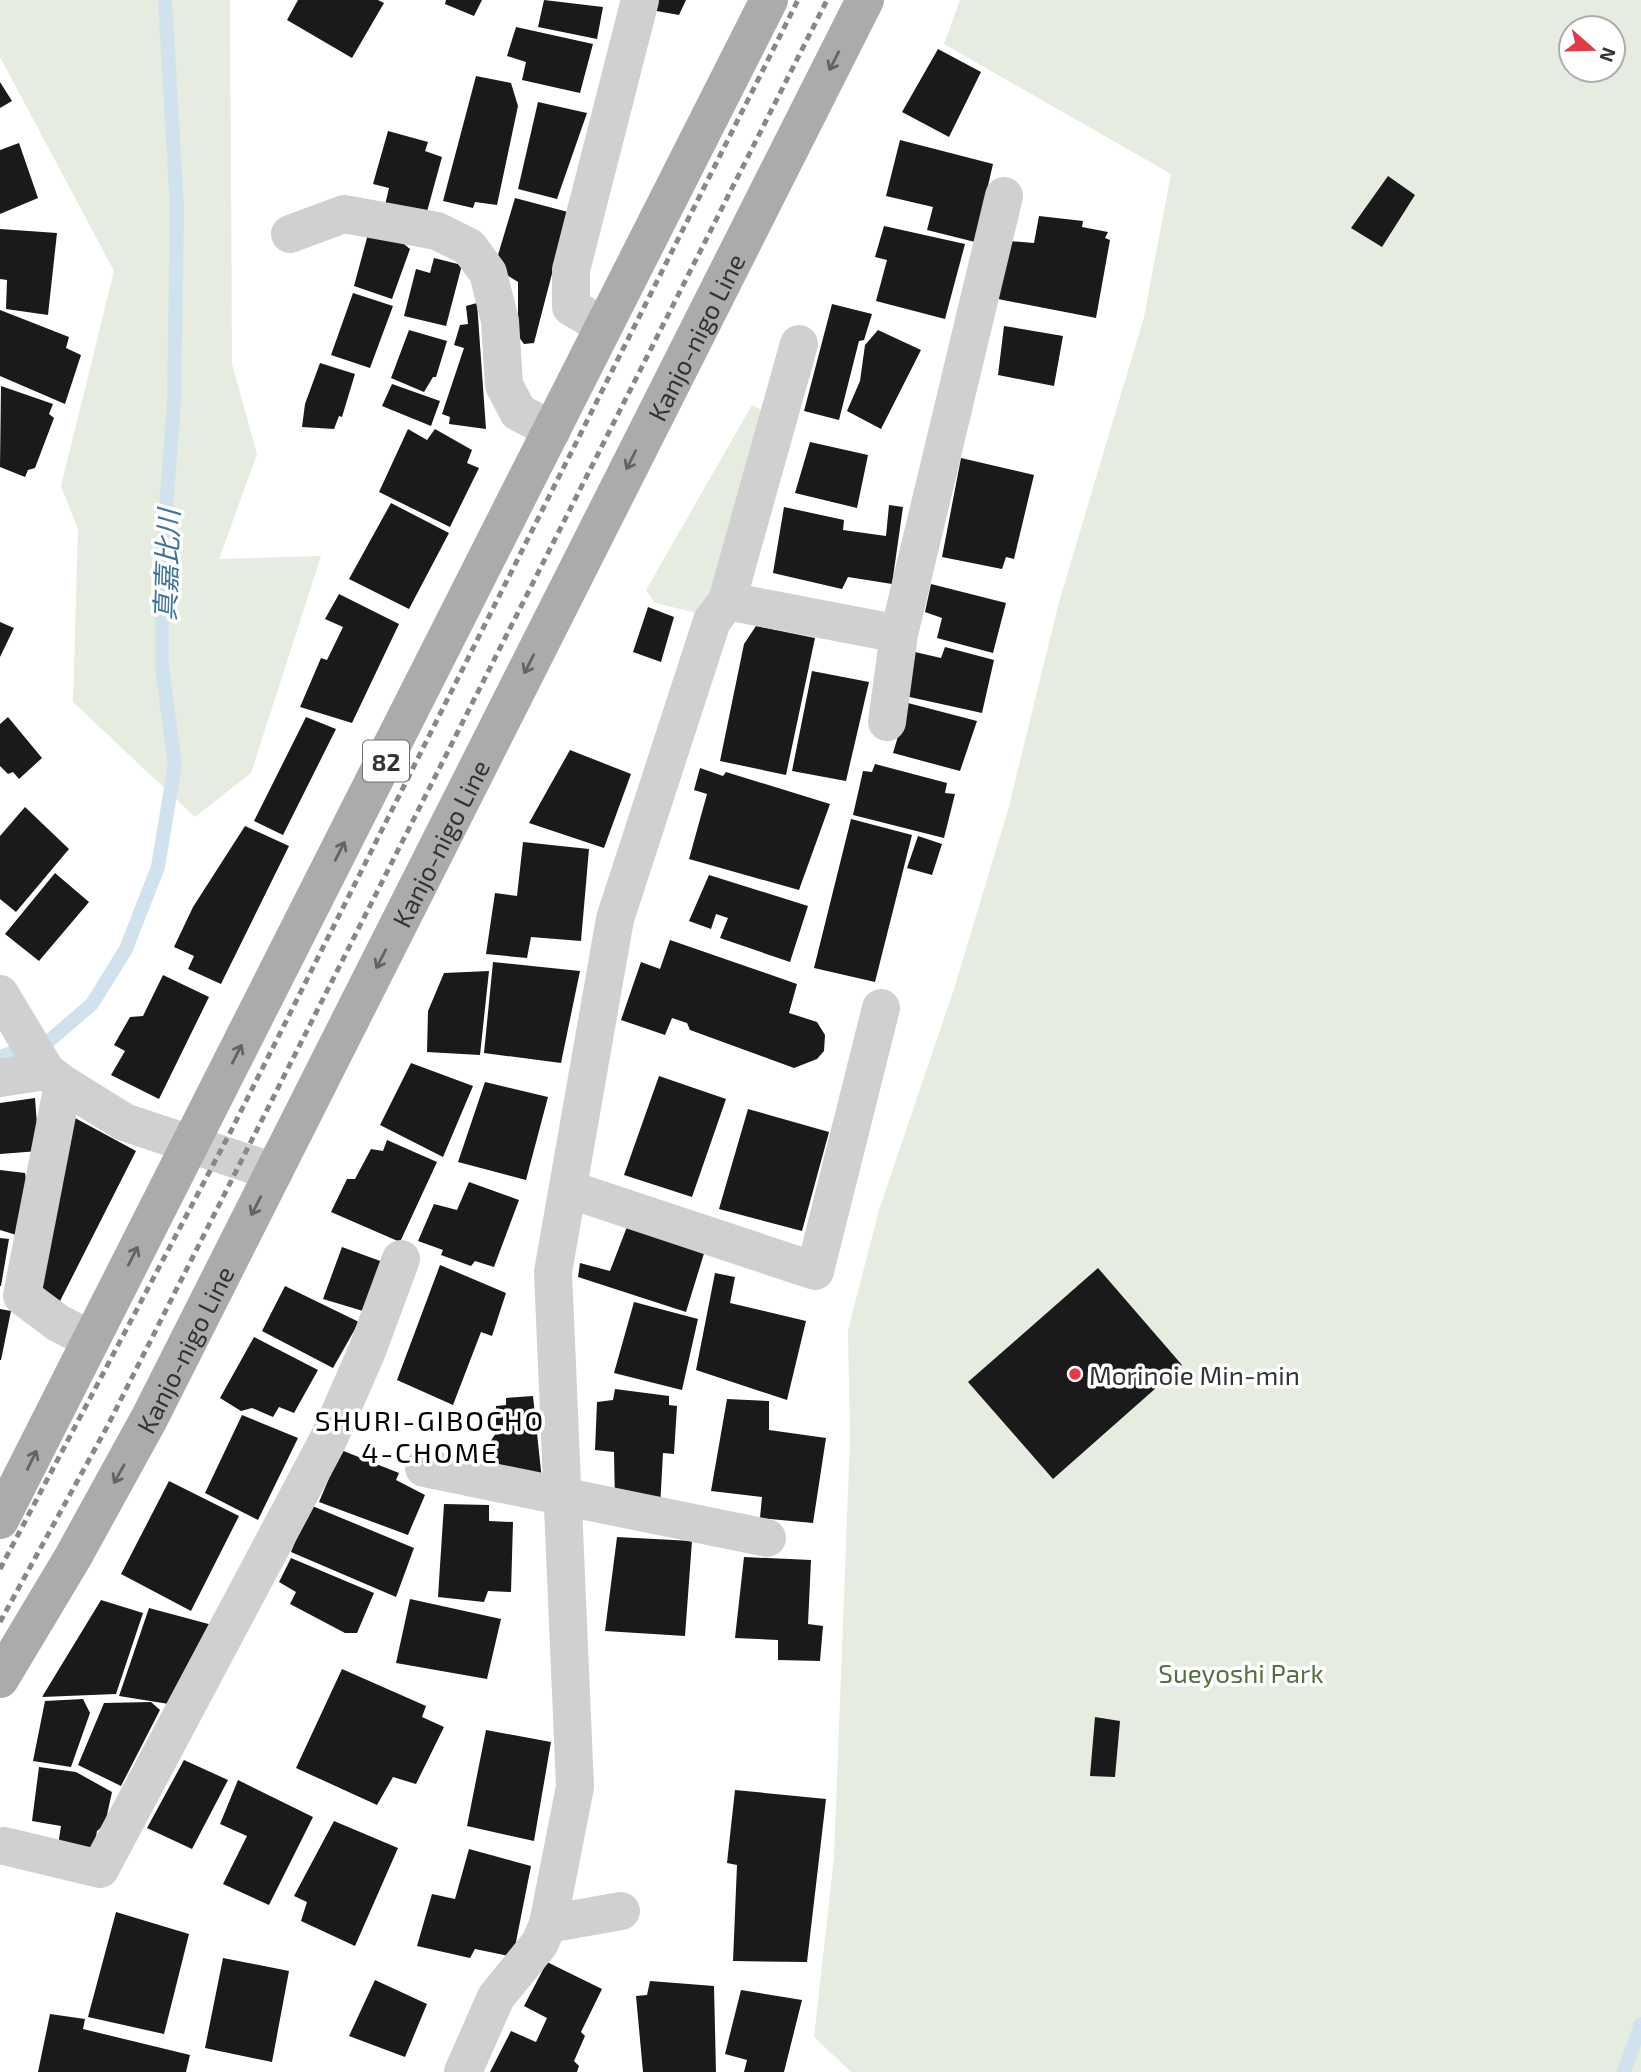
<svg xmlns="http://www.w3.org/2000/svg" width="1641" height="2072" viewBox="0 0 1641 2072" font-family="'Exo 2','Noto Sans JP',sans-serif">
  <rect width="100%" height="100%" fill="#fff"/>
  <!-- green -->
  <path fill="#e6ecdf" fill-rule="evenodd" d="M0 0H230L232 364 257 454 219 559 321 556 251 773 195 817 73 702 78 529 61 486 114 271 0 57Z
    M960 0H1641V2072H851L814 2037 834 1858 850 1439 848 1330 879 1210 954 989 1008 810 1059 602 1144 317 1171 174 944 44ZM1571 28H1613V70H1571Z
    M752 405 767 413 716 593 701 614 655 603 646 590Z"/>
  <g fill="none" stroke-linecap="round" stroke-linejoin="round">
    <!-- stream -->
    <path stroke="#cfe2ee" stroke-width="14" d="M0 1057 50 1040 92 1004 126 949 158 867 175 764 162 668V562L174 402 177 208 165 0
      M1624 2072 1641 2024"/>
  </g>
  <!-- building -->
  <path fill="#1a1a1a" d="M298 0H378L384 3 352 58 287 20Z
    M446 0H482L474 16 445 4Z
    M544 0 603 7 597 39 538 27Z
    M653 0H686L679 15 651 10Z
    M516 27 593 44 580 93 522 80 526 62 507 56Z
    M938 49 981 72 949 137 902 112Z
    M476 76 511 83 518 106 497 205 475 202 473 208 443 201Z
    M0 82 12 101 0 108Z
    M538 102 587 113 557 199 518 189Z
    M388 131 428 142 425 151 442 157 425 219 385 205 389 188 373 184Z
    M900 140 993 164 975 242 927 230 933 207 886 196Z
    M19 143 38 198 0 214V150Z
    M1388 176 1415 195 1382 247 1351 228Z
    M515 198 568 212 534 343 524 344 518 336V282L507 275 498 255Z
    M1039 216 1083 221 1082 227 1108 232 1105 238 1110 240 1096 318 998 299 1009 241 1034 243Z
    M884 226 965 244 945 319 876 301 887 260 875 257Z
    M0 229 57 233 48 315 6 309 7 280 0 279Z
    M368 234 404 244 410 249 392 299 354 286Z
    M434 258 462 265 446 326 404 316 416 269 430 273Z
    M353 293 393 306 370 368 331 355Z
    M477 303 486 429 449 424 450 417 442 414 464 348 454 345 460 325 468 324 466 306Z
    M832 304 872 314 864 340 859 341 839 420 804 411Z
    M0 310 69 337 66 348 81 355 65 404 0 376Z
    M1004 326 1063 336 1054 386 998 375Z
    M409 330 447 341 436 377H433L424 392 391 378Z
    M878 330 921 350 881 429 847 411 860 381 865 345Z
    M320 363 355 374 342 417 339 416 334 429 302 427 305 404Z
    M392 384 440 401 431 426 382 406Z
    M1 386 53 404 49 414 54 418 35 468 28 470 25 477 0 467Z
    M408 429 427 440 435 429 472 450 467 463 479 468 450 527 379 492Z
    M810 442 868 455 857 508 795 493Z
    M961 458 1034 475 1014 559 1006 557 1002 569 942 557Z
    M391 503 449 533 409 609 349 579Z
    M889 505 903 507 892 584 848 577 842 589 773 573 784 507 844 520 843 530 886 536Z
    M931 584 1006 603 993 653 937 638 942 618 925 612Z
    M339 594 399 624 352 723 300 707 321 658 327 660 343 627 325 619Z
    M648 607 674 617 661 662 633 652Z
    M0 622 14 628 0 657Z
    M756 626 815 638 786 775 720 761 744 644Z
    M945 647 994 660 982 713 905 696 915 652 941 658Z
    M812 671 869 682 846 781 792 771Z
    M908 703 977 721 960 771 893 753Z
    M8 717 42 758 19 779 13 772 8 774 0 766V724Z
    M306 717 336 729 283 835 254 821Z
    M570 750 631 774 604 848 529 823Z
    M875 764 947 783 945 793 955 794 944 838 853 815 863 771 872 772Z
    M700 768 723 776 726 772 830 804 799 890 689 859 707 794 694 790Z
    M25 807 69 849 16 912 0 899V836Z
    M851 819 912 835 875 982 814 968Z
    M245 826 289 846 221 984 188 969 194 956 174 947 193 907Z
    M918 836 942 844 932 875 907 868Z
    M523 842 589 849 581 941 531 937 527 958 486 954 495 893 517 896Z
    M55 873 89 902 39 961 5 934Z
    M709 875 808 906 790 962 720 938 728 918 716 914 711 929 689 921Z
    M670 940 797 984 789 1013 817 1022 825 1035 824 1051 817 1059 794 1068 690 1030 687 1023 672 1018 665 1035 621 1020 641 962 660 969Z
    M493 962 580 971 561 1063 484 1053Z
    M489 971 480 1055 427 1052 428 1011 444 973Z
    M163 975 209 997 159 1099 111 1075 125 1051 114 1045 130 1017 143 1016Z
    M411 1063 473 1086 443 1157 380 1125Z
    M659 1076 726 1099 692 1197 624 1175Z
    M485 1082 548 1097 526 1180 458 1162Z
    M35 1098 39 1151 0 1154V1103Z
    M748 1109 829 1132 802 1231 719 1209Z
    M75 1118 136 1151 58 1305 39 1296Z
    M387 1140 437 1162 400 1242 331 1212 347 1179H355L371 1149 383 1151Z
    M0 1170 25 1173 29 1198 26 1238 0 1230Z
    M469 1182 519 1200 494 1267 475 1261 471 1266 441 1255 443 1250 418 1241 434 1204 457 1210Z
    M630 1219 706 1247 686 1312 578 1277 580 1263 610 1271Z
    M0 1238 9 1239 1 1286H0Z
    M342 1247 383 1262 363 1311 323 1299Z
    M440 1265 506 1293 492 1336 481 1332 453 1405 397 1380Z
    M1098 1268 1182 1365 1053 1479 968 1382Z
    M715 1273 735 1277 730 1303 806 1321 787 1400 696 1370Z
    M285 1286 359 1322 333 1368 262 1331Z
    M634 1302 698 1319 682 1390 614 1373Z
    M0 1309 11 1311 1 1360H0Z
    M254 1337 318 1370 294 1413 279 1407 273 1417 252 1408 241 1411 220 1398Z
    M615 1389 669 1396V1405L677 1406 674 1454 663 1453 660 1508 615 1503 614 1452 595 1450 597 1402 613 1400Z
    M533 1396 542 1480 471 1471 496 1433V1406L506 1405V1398Z
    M727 1399 769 1401V1430L826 1438 813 1523 760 1518 762 1497 711 1491Z
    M242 1415 298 1438 258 1520 205 1493Z
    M341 1450 399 1473 396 1480 425 1495 408 1535 319 1502Z
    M169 1481 239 1516 191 1611 121 1574Z
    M444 1504 489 1505V1521L513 1522 511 1592 488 1591 484 1602 438 1597Z
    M310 1505 414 1548 396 1597 291 1552Z
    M617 1537 692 1541 685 1636 605 1631Z
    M744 1557 811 1560 808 1624 823 1626 820 1661 778 1660V1640L735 1638Z
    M291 1558 374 1593 357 1633H345L290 1604 296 1592 279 1582Z
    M410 1599 501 1619 487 1679 396 1663Z
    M101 1600 143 1613 116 1694 42 1697Z
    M149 1608 216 1626 175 1705 119 1696Z
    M342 1669 426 1706 422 1717 444 1727 416 1784 393 1777 377 1805 296 1768Z
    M83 1699 90 1713 71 1767 33 1761 45 1701Z
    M151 1702 160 1710 121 1786 78 1765 104 1703Z
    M1095 1717 1120 1721 1115 1777 1090 1776Z
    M486 1730 551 1742 534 1841 467 1826Z
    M184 1760 228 1780 192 1849 147 1828Z
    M39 1767 76 1772 112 1792 105 1824 97 1831 94 1848 58 1845 61 1826 32 1821Z
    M238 1780 313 1817 269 1905 223 1884 247 1836 220 1824Z
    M735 1790 826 1799 807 1962 733 1961 737 1865 727 1863Z
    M334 1821 398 1848 355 1946 301 1921 307 1902 294 1896Z
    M469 1849 531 1866 513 1957 475 1949 470 1958 417 1946 432 1894 455 1899Z
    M116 1912 189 1934 164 2034 88 2017Z
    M223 1958 289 1971 272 2062 205 2048Z
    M547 1962 602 1989 581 2032 585 2036 574 2061 579 2066 577 2072H490L511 2031 536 2042 547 2018 524 2006Z
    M375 1980 427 2004 405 2057 349 2036Z
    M650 1981 714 1986 716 2072H643L636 1996 647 1995Z
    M741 1990 802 2000 784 2072H744L747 2060 725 2054Z
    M50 2014 85 2019 83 2029 190 2055 186 2072H38Z"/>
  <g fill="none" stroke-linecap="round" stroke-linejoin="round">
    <!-- minor -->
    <path stroke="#d0d0d0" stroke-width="38" d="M290 234 344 214 437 231 469 247 488 273 500 321 504 385 518 412 552 430
      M603 326 571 307V270L640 0
      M727 601 799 344
      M887 722 899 634
      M0 994 46 1071 63 1084 124 1122 274 1172
      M0 1078 46 1071
      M63 1084 22 1296 58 1323 91 1340
      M568 1189 815 1271 881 1008
      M424 1468 767 1538
      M4 1846 100 1869 328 1440 367 1351 401 1259
      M548 1924 621 1911
      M463 2072 496 1997 540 1943 548 1924 575 1787 553 1272 615 919 712 621 727 601 899 634 1004 196"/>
    <!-- major -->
    <g stroke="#ababab" stroke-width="38">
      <path d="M0 1520 769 0"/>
      <path id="s1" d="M0 1679 73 1557 150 1417 865 0"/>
    </g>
    <!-- rail -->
    <path stroke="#888" stroke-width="5" stroke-dasharray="7 5" stroke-linecap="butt" d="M0 1569 232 1129 798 0
      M0 1622 107 1427 827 0"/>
  </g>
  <!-- one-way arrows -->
  <defs><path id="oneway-shaft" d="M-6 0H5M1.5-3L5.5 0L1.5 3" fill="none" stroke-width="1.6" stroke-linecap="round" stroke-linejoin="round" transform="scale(1.75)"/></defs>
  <g stroke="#636363">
    <use href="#oneway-shaft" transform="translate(834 61) rotate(117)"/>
    <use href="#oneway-shaft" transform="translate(631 460) rotate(117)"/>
    <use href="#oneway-shaft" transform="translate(529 664) rotate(117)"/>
    <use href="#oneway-shaft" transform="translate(340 851) rotate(-63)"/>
    <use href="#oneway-shaft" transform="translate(381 959) rotate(117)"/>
    <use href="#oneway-shaft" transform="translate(237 1054) rotate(-63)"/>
    <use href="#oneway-shaft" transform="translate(256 1206) rotate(117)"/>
    <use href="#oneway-shaft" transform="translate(133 1256) rotate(-63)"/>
    <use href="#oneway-shaft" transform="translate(32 1460) rotate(-64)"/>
    <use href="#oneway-shaft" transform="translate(119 1474) rotate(119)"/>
  </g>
  <!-- markers -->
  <circle fill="#e63946" stroke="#fff" stroke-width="2.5" cx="1075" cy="1374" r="7"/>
  <g text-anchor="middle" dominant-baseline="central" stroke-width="7" stroke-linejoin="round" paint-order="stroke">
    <!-- shield labels -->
    <rect fill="#fff" stroke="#707070" stroke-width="2" x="363" y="740.5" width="46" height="41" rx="5"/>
    <g font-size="24" font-weight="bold" fill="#333">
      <text x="386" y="761">82</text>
    </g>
    <!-- street labels -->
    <g font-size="26" fill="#333" stroke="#fff">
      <text stroke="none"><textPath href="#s1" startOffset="1512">Kanjo-nigo Line</textPath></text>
      <text stroke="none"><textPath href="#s1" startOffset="945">Kanjo-nigo Line</textPath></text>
      <text stroke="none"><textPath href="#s1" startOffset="378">Kanjo-nigo Line</textPath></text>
    </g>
    <!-- poi labels -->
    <g font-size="26" fill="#333" stroke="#fff" text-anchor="start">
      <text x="1089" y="1374">Morinoie Min-min</text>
    </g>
    <!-- park labels -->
    <g font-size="26" fill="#56703f" stroke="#fff">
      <text x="1241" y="1672">Sueyoshi Park</text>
    </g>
    <!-- water labels -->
    <g font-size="28" font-style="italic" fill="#3f7597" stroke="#fff">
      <text transform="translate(166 565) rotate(-88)">真嘉比川</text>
    </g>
    <!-- neighbourhood labels -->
    <g font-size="28" letter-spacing="2" fill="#000" stroke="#fff">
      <text x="430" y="1420">SHURI-GIBOCHO<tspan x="430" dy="32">4-CHOME</tspan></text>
    </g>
  </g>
  <!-- north arrow -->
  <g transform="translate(1592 49) rotate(110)"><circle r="33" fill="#ffffff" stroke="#adadad" stroke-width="2"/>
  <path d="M0-5L12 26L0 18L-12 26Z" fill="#e63946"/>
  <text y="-10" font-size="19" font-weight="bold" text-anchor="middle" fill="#333333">N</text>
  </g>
</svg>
